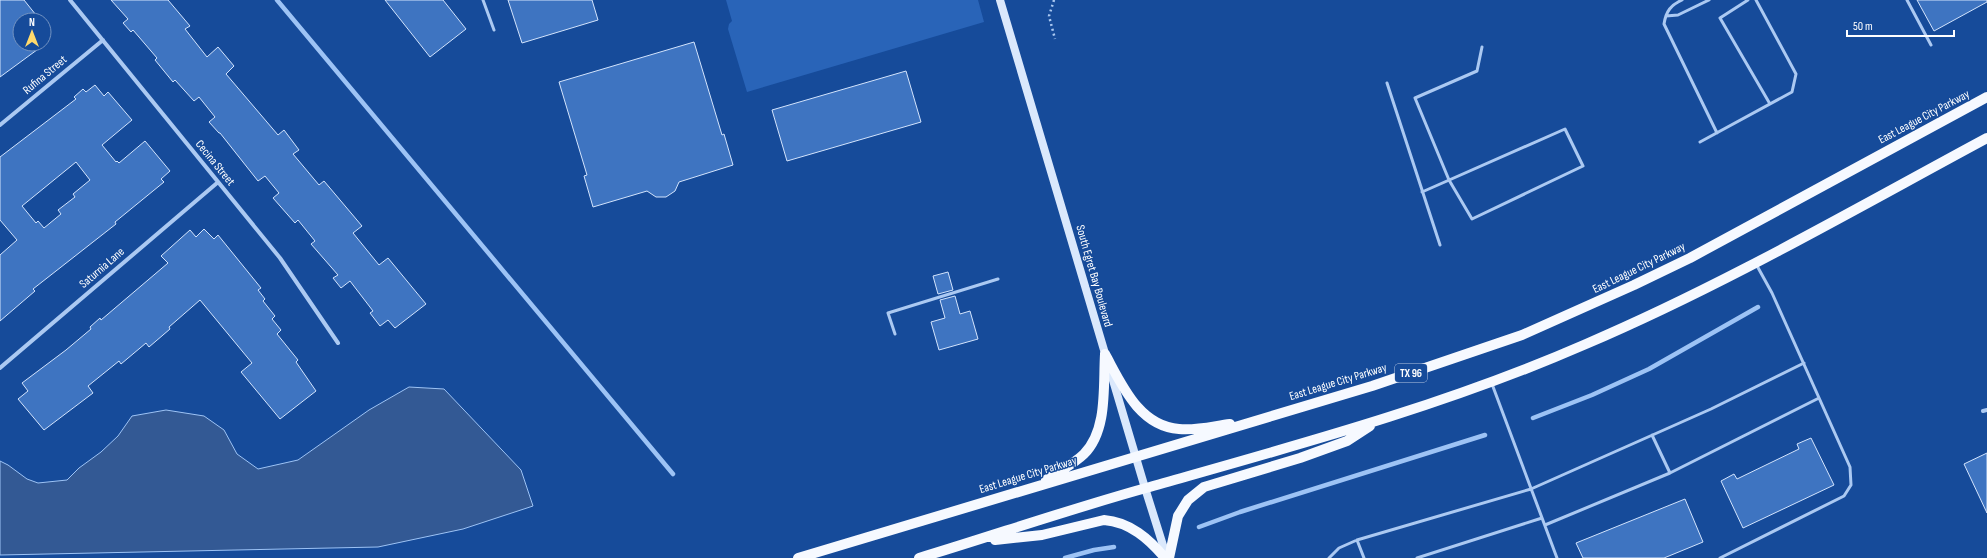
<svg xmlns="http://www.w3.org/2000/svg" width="1987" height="558" viewBox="0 0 1987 558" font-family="'Sofia Sans Condensed',sans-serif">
  <rect width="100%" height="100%" fill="#164b9a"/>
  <!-- green -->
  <path fill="#2964b8" d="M726 0H978L984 22 747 92 728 29 729 24 732 21Z"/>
  <!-- water -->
  <path fill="#335994" stroke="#9dc3f5" d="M409 387 444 389 521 470 533 506 463 529 378 547 0 555V461L8 465 27 479 38 483 67 480 79 468 101 452 118 436 132 416 166 410 204 416 224 430 237 454 258 469 298 460 369 410Z"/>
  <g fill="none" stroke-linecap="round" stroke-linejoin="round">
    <!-- stream -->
    <path stroke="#9dc3f5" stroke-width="4.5" d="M277 0 673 474
      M1533 418 1592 395 1649 369 1758 307
      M1199 527 1240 512 1485 435
      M1065 558 1094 550 1114 547"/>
  </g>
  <!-- building -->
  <path fill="#3e74c1" stroke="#d3e4fd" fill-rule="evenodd" d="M0 0H24L40 20H20V44H45L0 77Z
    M111 0H168L190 26 185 29 207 57 218 47 234 66 226 74 278 135 284 130 299 150 293 154 319 185 324 181 362 226 353 233 379 265 388 258 426 304 395 328 388 320 380 326 370 313 373 311 350 281 341 288 333 278 338 275 311 244 315 241 298 220 295 223 273 198 279 193 265 176 258 181 220 133H219L209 122 215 117 199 97 194 101 175 80 173 82 155 60 157 58 133 30 131 32 123 23 128 19Z
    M385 0H443L466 29 430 57Z
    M508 0H592L598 20 522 43Z
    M1917 0H1987V2L1934 31Z
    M694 42 722 135 724 134 733 165 679 182 675 191 666 197H656L647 191 593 207 584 176 587 175 559 82Z
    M906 71 921 122 787 161 772 110Z
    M95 85 104 96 108 92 132 120 102 145 116 162 117 161 119 163 145 141 170 171 161 179 164 182 115 222 116 224 33 289 35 291 0 321V255L17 240 0 220V157L76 99 74 97 83 89 86 92ZM76 162 90 180 73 194 75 197 58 210 61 214 44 228 38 221 36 223 22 206Z
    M204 229 214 239 218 235 261 288 258 290 265 299 263 301 275 316 272 319 281 330 277 334 298 360 296 362 316 391 280 419 241 372 252 363 200 300 169 327 170 329 149 347 146 343 121 364 119 361 88 386 93 393 44 430 18 399 28 391 22 383 66 350 91 329 90 327 100 318 101 320 168 263 161 256 190 230 196 237Z
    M948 272 953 290 938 294 933 276Z
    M955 296 960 314 970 311 978 339 939 350 931 322 945 318 940 300Z
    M1811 438 1834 485 1743 528 1721 481 1734 474 1737 479 1799 449 1797 444Z
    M1987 453V513L1964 464Z
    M1685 499 1703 542 1664 558H1583L1576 543Z"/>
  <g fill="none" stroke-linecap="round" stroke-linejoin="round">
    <!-- path -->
    <path stroke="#abc9f2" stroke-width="2.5" stroke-dasharray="2 3" stroke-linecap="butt" d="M1054 0 1049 16 1055 39"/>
    <!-- service -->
    <path stroke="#abc9f2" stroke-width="3" d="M483 0 494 30
      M1682 0C1671 5 1666 11 1664 24L1717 133
      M1748 0 1720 18 1770 104
      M1907 0 1931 45
      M1666 16 1678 15 1709 0
      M1387 83 1440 245
      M1700 142 1792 92 1796 74 1756 0
      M1422 192 1565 129 1583 166 1472 219 1449 180 1415 98 1477 71 1482 47
      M895 334 888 313 998 279
      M1492 384 1557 558
      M1652 435 1670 473
      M1545 525 1670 473 1819 398
      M1357 540 1364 558
      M1329 558 1339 548 1357 540 1531 489 1711 409 1804 363
      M1417 558 1542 518
      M1720 558 1844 496 1851 485 1850 467 1772 293 1756 264"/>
    <!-- minor -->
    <path stroke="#abc9f2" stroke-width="4" d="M70 0 280 258 338 343
      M0 125 103 40
      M0 368 217 183
      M1983 411 1987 410"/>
    <!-- secondary -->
    <path stroke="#dae8fc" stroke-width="8" d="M1000 0 1145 488 1167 558"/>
    <!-- primary -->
    <path stroke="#f6f9ff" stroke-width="10" d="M1105 354C1122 385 1139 426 1179 429 1195 431 1214 426 1230 424
      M1046 480C1058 472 1074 464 1084 454 1108 430 1103 386 1105 354
      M995 540 1042 535 1104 520C1130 522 1149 539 1165 558
      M798 558 1372 386 1522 335 1634 285 1690 258 1987 97
      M919 558C995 535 1070 509 1146 488 1294 446 1444 406 1586 344 1724 285 1855 209 1987 138
      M1169 558 1178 516 1188 500 1204 487 1300 458 1347 441 1370 426"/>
  </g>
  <g text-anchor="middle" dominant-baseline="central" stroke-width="3" stroke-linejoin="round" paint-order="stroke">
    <!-- shield labels -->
    <rect fill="#164b9a" stroke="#b9c9e1" stroke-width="1" x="1395" y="364" width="32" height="18" rx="3"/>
    <g font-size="11" font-weight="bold" fill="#fff">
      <text x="1411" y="373">TX 96</text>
    </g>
    <!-- street labels -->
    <g font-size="12" fill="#fff" stroke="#164b9a">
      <text transform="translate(45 75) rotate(-40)">Rufina Street</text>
      <text transform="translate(1924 117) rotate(-28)">East League City Parkway</text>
      <text transform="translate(215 163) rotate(51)">Cecina Street</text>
      <text transform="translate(102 268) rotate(-41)">Saturnia Lane</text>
      <text transform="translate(1639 268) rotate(-26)">East League City Parkway</text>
      <text transform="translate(1094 276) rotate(74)">South Egret Bay Boulevard</text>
      <text transform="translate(1338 382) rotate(-17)">East League City Parkway</text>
      <text transform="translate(1028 475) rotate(-17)">East League City Parkway</text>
    </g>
  </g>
  <!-- north arrow -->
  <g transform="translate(32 32)"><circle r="19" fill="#164b9a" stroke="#7393c2"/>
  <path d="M0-3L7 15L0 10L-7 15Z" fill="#ffda6c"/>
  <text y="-6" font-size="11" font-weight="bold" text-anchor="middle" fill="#ffffff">N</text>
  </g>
  <!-- scale -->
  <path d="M1847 30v6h107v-6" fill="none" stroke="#ffffff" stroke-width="2"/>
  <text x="1853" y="30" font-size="12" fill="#ffffff" stroke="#164b9a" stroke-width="3" paint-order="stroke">50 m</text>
</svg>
